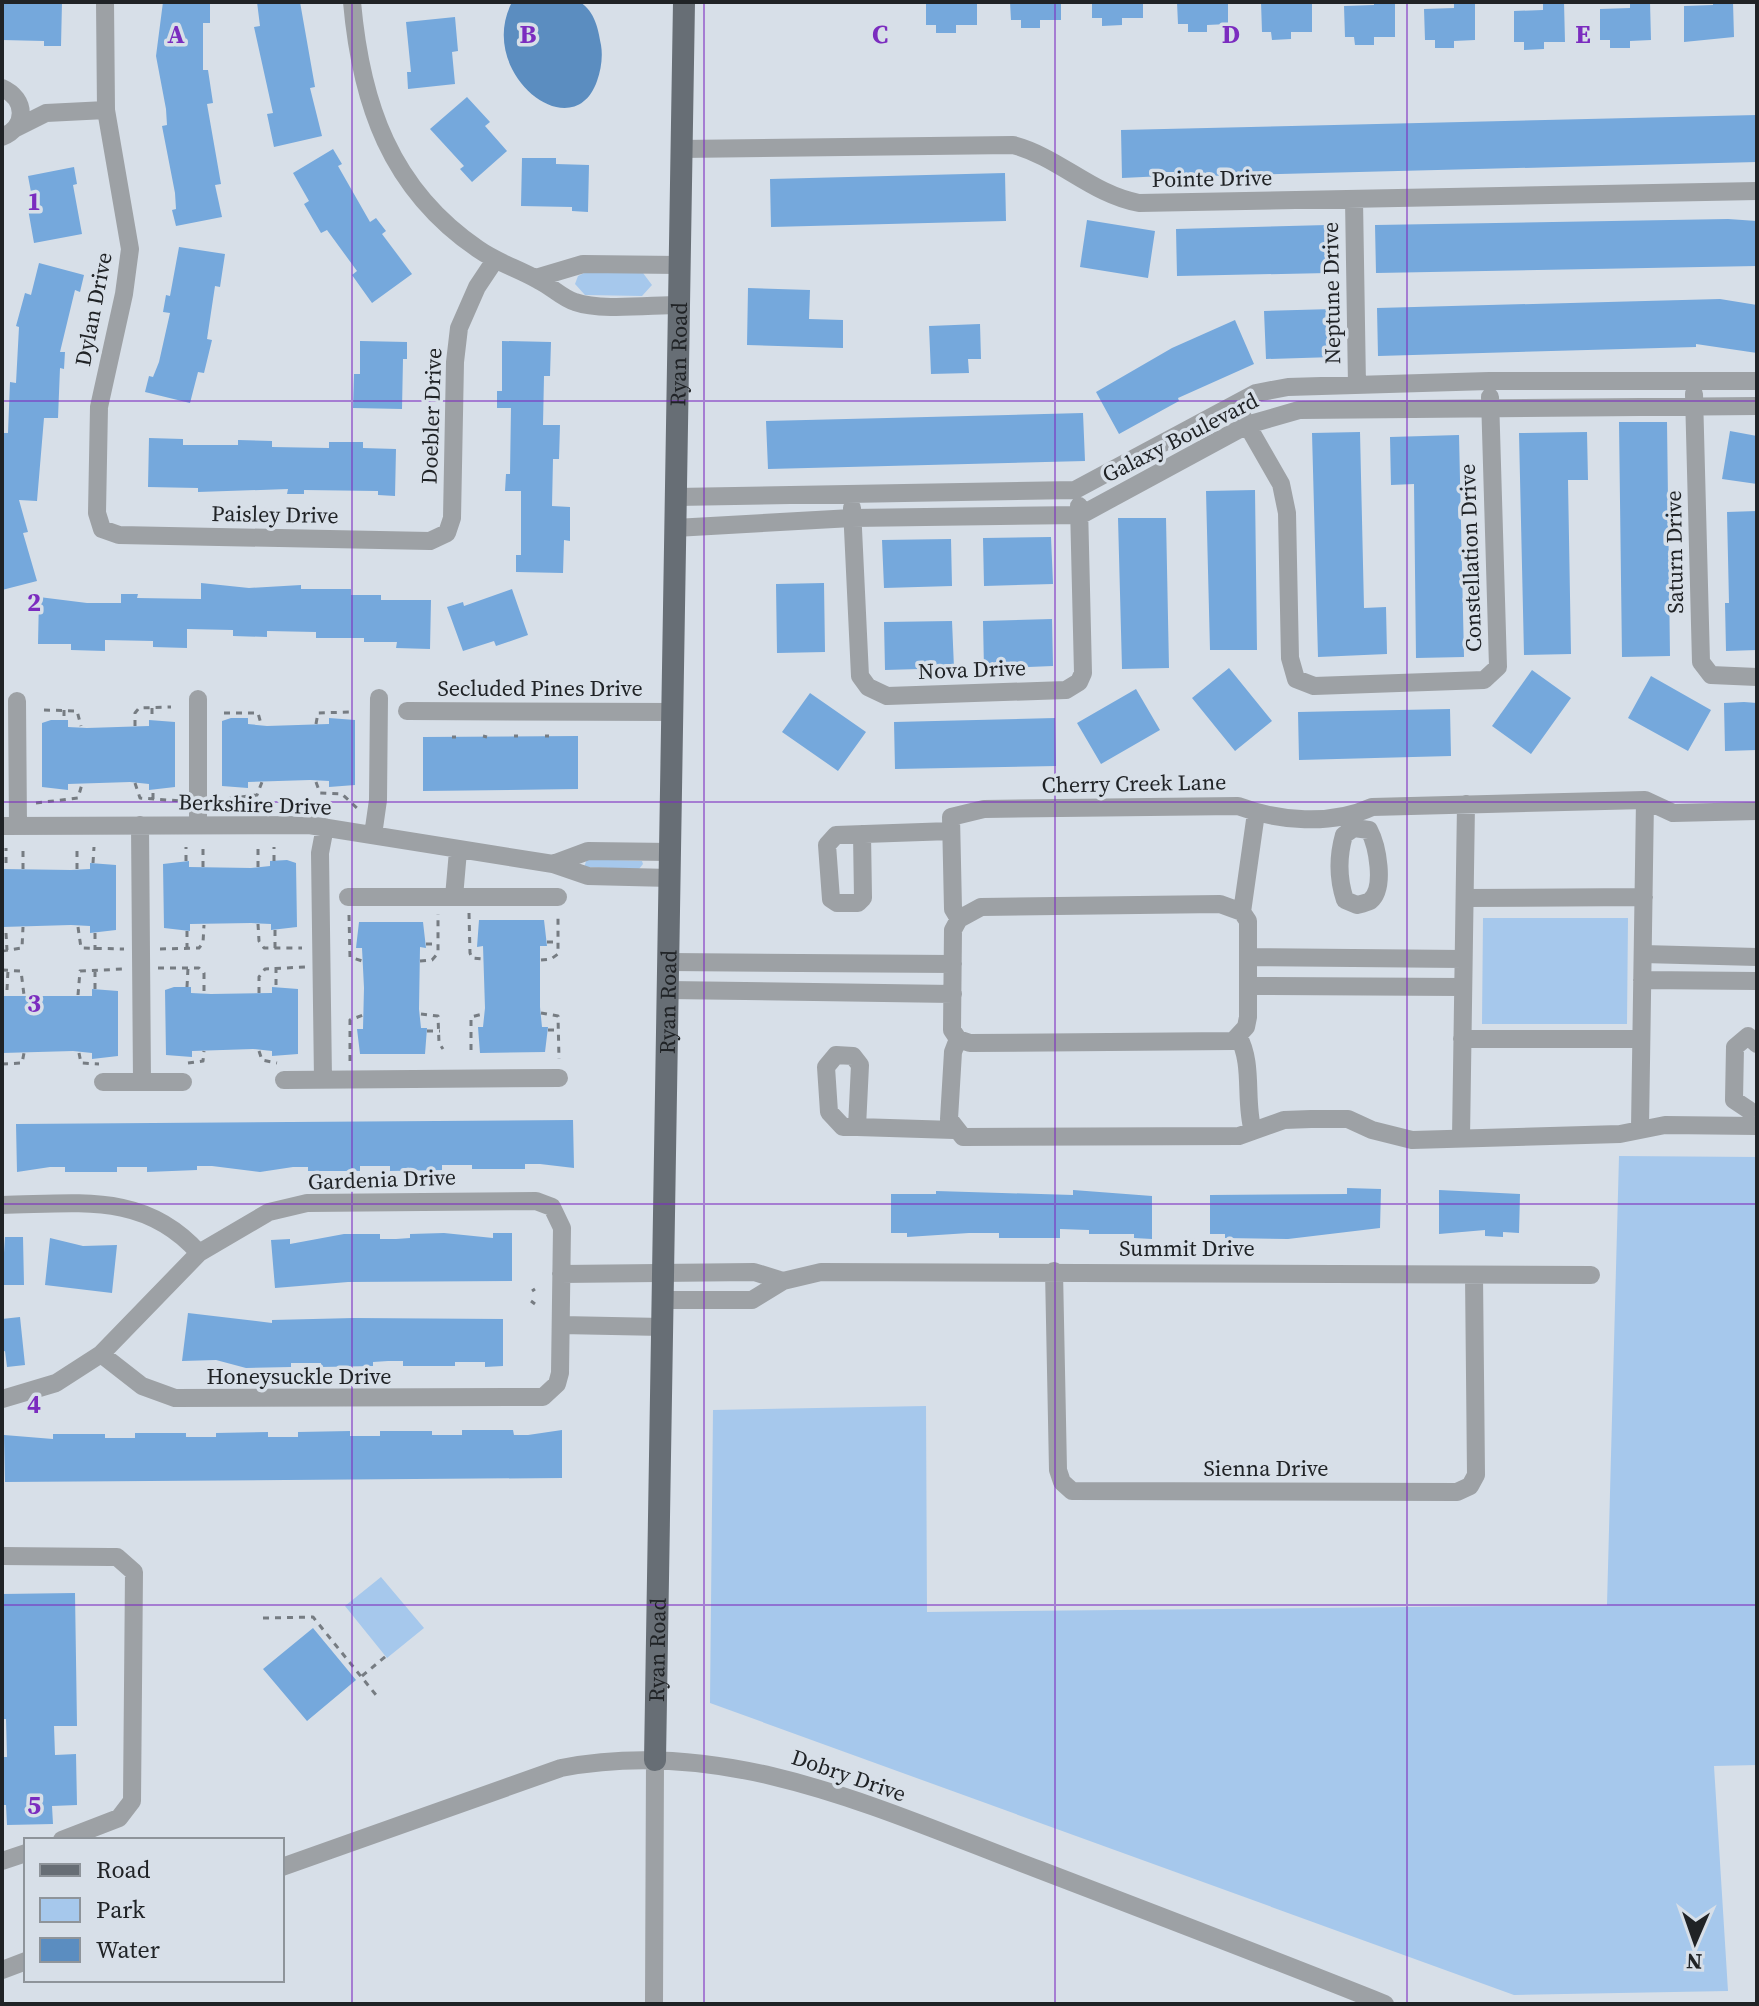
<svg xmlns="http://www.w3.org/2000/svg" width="1759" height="2006" viewBox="0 0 1759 2006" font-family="'Source Serif 4',serif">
  <rect width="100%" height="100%" fill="#d7dfe8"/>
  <!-- green -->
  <path fill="#a6c8ec" d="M586 272 643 273 652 285 642 296 585 295 575 284 578 276Z
    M587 859 642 861 643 864 639 869 584 867Z
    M1483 918H1628L1627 1024H1482Z
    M1619 1156 1757 1157V1765L1714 1766 1728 1991 1514 1995 710 1703 713 1410 926 1406 927 1612 1607 1605Z
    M381 1577 424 1628 387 1658 345 1606Z"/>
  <!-- water -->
  <path fill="#5b8dc0" d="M512 2H580C595 12 598 28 601 45 603 57 601 70 597 81 573 150 475 73 512 2Z"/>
  <!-- building -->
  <path fill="#75a8dc" d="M2 2H62L61 46H44V41L2 40Z
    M163 2H210V23H203V70H208L213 103 207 104 221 184 215 185 222 217 176 226 172 210 176 209 175 193 162 126 167 125 166 109 156 56Z
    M257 2H300L315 87 310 88 322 136 274 147 267 114 273 113 254 27 260 26Z
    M926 2H977V25H956V33H936V25H926Z
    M1010 2H1061V20H1040V28H1021V20H1011Z
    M1092 2H1143V18H1122V25L1102 26V18H1092Z
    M1177 2H1228V24L1207 25V32H1188V24H1178Z
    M1261 2H1312V32H1291V39L1272 40 1271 32H1262Z
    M1374 2H1395V37H1374V45H1355L1354 37H1345L1344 6 1374 5Z
    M1454 2H1475V40L1454 41V48H1435V40H1425L1424 9 1454 8Z
    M1543 2H1564L1565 42H1544V49L1524 50V42H1514V11L1543 10Z
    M1630 2H1650L1651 40 1630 41V48H1610V40H1600V9L1630 8Z
    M1713 2H1733L1734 37 1684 42V6L1713 5Z
    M455 17 458 51 452 52 455 84 408 89 407 72H411L406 22Z
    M467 97 490 122 485 126 507 151 472 182 460 169 464 166 430 129Z
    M1757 115V162L1206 176H1174V172H1165L1164 176 1122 178 1121 130Z
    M333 149 342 164 338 166 370 222 376 218 386 231 382 234 412 274 372 303 352 275 357 271 327 230 321 233 304 204 309 201 293 173Z
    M522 158H556V164L589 165 588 212 572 211V207L521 206Z
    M74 167 77 184 73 185 82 234 34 243 28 209 34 208 28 176Z
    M1005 173 1006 221 771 227 770 179Z
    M1728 219 1757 221V266L1376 273 1375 225Z
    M1087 220 1155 231 1148 278 1080 267Z
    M1327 225 1328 273 1177 276 1176 229Z
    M179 247 225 254 220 287 215 286 207 339 212 340 204 373 198 372 190 403 145 392 149 376 153 377 159 362 170 313 163 312 166 295 170 296Z
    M39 263 84 275 80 292 75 290 60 352H65L64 369 60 368 58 418H44L37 501 19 500 28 532 23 533 37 581 2 590V433H8L10 382 16 383 19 327 16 326 25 293 31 295Z
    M748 288 810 290 809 319 843 320V348L747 345Z
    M1720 299 1757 305V353L1696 344V347L1378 356 1377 308Z
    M1333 309 1334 357 1266 359 1264 311Z
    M1235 320 1254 364 1178 398 1179 401 1119 434 1096 392 1172 348Z
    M980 324 981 359H968L969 373 931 374 929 326Z
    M360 341 407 342V359H403L402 409 353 408 354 374H360Z
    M502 341 551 342 550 376H544L543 425H560L559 459H553L552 506 570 507V541L564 540 563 573 516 572V555H521V491H505L506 474H510L511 408H497V391H502Z
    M1083 413 1085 461 768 469 766 421Z
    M1619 422H1667L1670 656 1622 657Z
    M1730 431 1757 436V484L1722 479Z
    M1360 432 1364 608 1386 607 1387 654 1318 657 1312 433Z
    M1587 432 1588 480H1568L1571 654 1524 655 1519 433Z
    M1459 435 1464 657 1416 658 1414 484 1391 485 1390 437Z
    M149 438 183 439V445H238V440L272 441V447L329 448V442H363V448L396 449 395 496 378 495V491L304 490V494H287L288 489 198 492V488L148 487Z
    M1255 490 1257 650H1210L1206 491Z
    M1757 511V650L1726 651 1725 603H1729L1727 512Z
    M1118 518H1166L1169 668 1122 669Z
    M1051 537 1053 584 984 586 983 538Z
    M951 539 952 586 884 588 882 540Z
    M201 583 249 588 301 585V589H351V595H381V600H431L430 649 396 648 397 642H364V638H316V632L267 631V637L233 636V630L187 629V648L153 647V641L105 640V651L71 650V644H38L39 597 87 603H121V594H138L137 598 201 599Z
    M824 583 825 652 777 653 776 584Z
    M512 589 528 635 496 646 494 641 463 651 447 607 463 602 464 606Z
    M1052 619 1053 666 984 669 983 621Z
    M952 621 954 668 885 670 884 622Z
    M1229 668 1272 721 1235 751 1192 698Z
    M1532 670 1571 698 1531 754 1492 726Z
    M1651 676 1711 710 1688 751 1628 718Z
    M1136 689 1160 730 1101 764 1077 723Z
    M810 693 866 732 838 771 782 732Z
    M1744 702 1757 703V750L1725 751 1724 703Z
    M1450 709 1451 756 1299 760 1298 712Z
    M231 718H248V724L267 726 329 724V718L355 720V785L329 787V781L310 780 248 782V788L222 786V721Z
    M1055 718 1056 766 895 769 894 722Z
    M51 720H68V727L87 728 149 726V720L175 722V787L149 790V784L130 782 68 784V790L42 787V723Z
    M578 736V789L423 791V737Z
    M287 860 296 863 297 927 271 930V924L251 923 190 924V931L164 928 163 864 189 861V867L251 868 270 866V861Z
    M90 863 116 865V930L90 933V926L71 925 2 927V869L71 870 90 869Z
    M479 920H544L547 946H540V1007L542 1027H548L545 1052 480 1053 478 1027H483L485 1008 483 946 477 947Z
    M359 922H423L426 948 420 947 419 1009 421 1028H427L425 1054H360L357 1029H363L364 988 362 948H356Z
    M174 987H191V993L211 994 272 993V987L298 989V1054L272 1056V1051L253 1049 192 1051V1057L166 1055 165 990Z
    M92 989 118 991V1056L92 1059V1053L73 1051 2 1053V996H92Z
    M573 1120 574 1168 540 1164H525V1169H472V1165H442V1170L390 1171V1166H360V1171H308V1167H293L260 1172 212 1166H197V1170L147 1172V1167H117V1172H65V1167H50L17 1172 16 1124Z
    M1347 1188 1381 1189 1380 1228 1288 1239 1225 1238V1234H1210V1195L1347 1194Z
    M1073 1190 1152 1196V1239L1134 1238V1234H1089V1230L1060 1229V1238H999V1233H969L907 1237V1233H891V1194H936V1191L1073 1195Z
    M1439 1190 1520 1194 1519 1233 1503 1232V1237L1485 1236V1230L1439 1234Z
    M444 1233 493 1238V1233H512V1281L348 1282 275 1288 271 1240 290 1239V1244L344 1234H380V1239H396L410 1238V1234Z
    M5 1237H23L24 1285H2Z
    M50 1238 83 1246 117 1245 112 1293 45 1285Z
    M188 1313 272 1323V1320L354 1318 503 1319V1366L485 1367V1362H455V1366H403V1361H388L373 1362V1366L321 1367V1363H291V1367L246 1368 216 1360 182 1361Z
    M20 1317 25 1365 7 1367 5 1351 2 1352V1319Z
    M462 1430H513L514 1435H528L562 1430V1478L5 1482 4 1435 53 1439V1434H105V1438H135V1433H186V1437H216V1433L268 1432V1437H298V1432L350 1431V1436H380V1431H432V1435H462Z
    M75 1593 77 1726H54L55 1755 76 1754 77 1805 52 1806 53 1824 7 1825 6 1805H2V1757H7L6 1719H2V1594Z
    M313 1628 356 1680 307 1721 263 1669Z"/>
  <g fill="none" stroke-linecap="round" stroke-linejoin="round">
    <!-- path -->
    <path stroke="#767c82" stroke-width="3" stroke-dasharray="6 6" stroke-linecap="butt" d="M152 708V720
      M44 710 77 711 81 726
      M64 710V720
      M224 713H258L261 724
      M316 724 318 713 352 712
      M135 726V713L139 708 171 707
      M483 736 487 737
      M514 736H518
      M545 736H549
      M452 737H456
      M316 782 320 793 342 794 359 810
      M135 783 140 798 181 801
      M153 799V790
      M217 800 257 795 262 782
      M36 803 78 798 82 784
      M186 861V847
      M274 861V847
      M6 863V848
      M93 863 94 847
      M203 867V847
      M258 867V847
      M23 869V847
      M77 869V847
      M469 913 470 953 472 958 483 959
      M349 915 350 957 362 961
      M258 924 259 941 264 948H302
      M78 927 81 948 124 949
      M275 930V949
      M187 931V948
      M6 933 7 950
      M95 933V950
      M547 942H559
      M426 944H437
      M160 949 199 948 203 943 204 925
      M2 951 22 948 23 927
      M541 960 551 959 558 954V916
      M420 961 432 960 438 953V914
      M276 967V987
      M158 968H199L204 973V993
      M2 970 21 971 24 995
      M187 987 188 968
      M95 989V969
      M7 990 8 970
      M259 993V977L265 969 305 967
      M78 995 80 971 124 969
      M541 1013 558 1016 559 1059
      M421 1014 438 1016 439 1043 443 1049
      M548 1030H559
      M427 1031H440
      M471 1050V1017L483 1014
      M259 1051 262 1060 277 1063
      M79 1053 81 1063 99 1064
      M350 1061V1020L363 1015
      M188 1063 203 1061 204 1051
      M2 1064 22 1063 24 1053
      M532 1291 535 1289
      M531 1301 535 1304
      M263 1618 313 1617 376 1695
      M362 1676 386 1656"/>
    <!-- minor -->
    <path stroke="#9da1a5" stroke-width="18" d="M105 2 106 110 130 249 124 294 99 407 97 513 102 529 119 535 430 541 447 533 452 518 455 362 459 328 477 287 495 260
      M352 2C361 103 390 189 478 249 498 263 519 269 538 280 551 286 562 298 575 302 600 311 651 305 679 305
      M2 88C27 99 27 127 2 137
      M16 128 46 113 106 110
      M681 149 1013 145C1059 157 1091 194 1139 203L1757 191
      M1354 200 1357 385
      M536 278 583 264 679 265
      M1694 394 1701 662 1711 675 1757 677
      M1242 416 1281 484 1287 513 1290 658 1296 679 1314 686 1484 680 1498 667 1490 397
      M676 497 1075 490 1256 393 1288 387 1489 381H1757
      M852 508 860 676 868 687 887 696 1066 690 1079 682 1083 673 1079 506
      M675 528 852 518 1081 515 1247 425 1299 410 1757 406
      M198 699V825
      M17 701 18 826
      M407 711 673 712
      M140 825 142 1082
      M2 826 309 825 553 864
      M1354 828 1369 830C1377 845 1386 888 1370 901 1366 903 1361 904 1357 905L1345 900C1338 879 1338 856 1344 835Z
      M862 834 863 898 858 903H837L831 899 827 845 836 835 951 831
      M373 835 378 800 379 698
      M670 878 588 876 553 864 588 851 671 852
      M348 897H558
      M454 897 458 851
      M1465 898 1644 897
      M1220 904 1242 912 1248 921V1017L1246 1027 1233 1041 970 1043 958 1039 952 1030 953 930 959 919 981 907Z
      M1242 912 1256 813
      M959 919 953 909 951 817 984 809 1238 806C1278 821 1331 826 1372 807L1645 800 1673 813 1757 811
      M1643 954 1757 957
      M1248 957 1463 959
      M669 962 953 964
      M1642 980 1757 981
      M1248 986 1462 987
      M668 990 953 994
      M1238 1036C1254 1064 1244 1101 1253 1131
      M958 1039 953 1052 949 1119 963 1137 1239 1136 1284 1120 1311 1119H1348L1372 1130 1412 1140 1620 1134 1665 1125 1757 1126
      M1462 1039H1641
      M284 1080 559 1078
      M323 1080 320 853 325 827
      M103 1082H183
      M1749 1110 1734 1100 1735 1047 1748 1036 1757 1044
      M857 1127 860 1065 853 1056 836 1055 826 1067 829 1112 843 1127H857L954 1130
      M1640 1128 1645 800
      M1461 1138 1466 804
      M2 1205C77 1204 144 1191 199 1253L269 1212 307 1203 536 1201 552 1207 562 1228 560 1373 557 1384 543 1397 175 1398 142 1386 101 1354 56 1383 2 1399
      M1054 1271 1058 1470 1062 1482 1072 1491 1457 1492 1470 1486 1476 1475 1474 1275
      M561 1274 754 1272 783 1281
      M664 1300H752L783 1281 821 1272 1591 1275
      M561 1325 663 1327
      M101 1354 199 1253
      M2 1556 110 1557H117L134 1572 132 1801 119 1818 62 1840
      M2 1861 26 1853
      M282 1867 561 1768C730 1735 885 1812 1040 1870 1155 1914 1270 1958 1385 2004
      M2 1970 26 1961
      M654 2004 655 1760"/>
    <!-- major -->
    <path stroke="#676e75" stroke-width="22" id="s1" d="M655 1760 684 2"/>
  </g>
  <!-- grid -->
  <path fill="none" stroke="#7b2cbf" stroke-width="2" stroke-opacity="0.55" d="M352 2V2004M704 2V2004M1055 2V2004M1407 2V2004M2 401H1757M2 802H1757M2 1204H1757M2 1605H1757"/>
  <g text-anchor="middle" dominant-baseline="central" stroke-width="7" stroke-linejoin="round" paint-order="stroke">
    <!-- street labels -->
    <g font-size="22" fill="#202326" stroke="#d7dfe8">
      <text transform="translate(1212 178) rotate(-1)">Pointe Drive</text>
      <text transform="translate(1331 293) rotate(-91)">Neptune Drive</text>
      <text transform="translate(93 309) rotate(-79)">Dylan Drive</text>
      <text stroke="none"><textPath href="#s1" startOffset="1406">Ryan Road</textPath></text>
      <text transform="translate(431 416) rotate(-88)">Doebler Drive</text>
      <text transform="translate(1180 437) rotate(-27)">Galaxy Boulevard</text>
      <text transform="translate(275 514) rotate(1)">Paisley Drive</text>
      <text transform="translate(1674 552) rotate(-91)">Saturn Drive</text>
      <text transform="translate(1470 558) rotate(-92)">Constellation Drive</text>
      <text transform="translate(972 669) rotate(-2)">Nova Drive</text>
      <text x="540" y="688">Secluded Pines Drive</text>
      <text transform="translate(1134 783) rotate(-1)">Cherry Creek Lane</text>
      <text transform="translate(255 804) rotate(2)">Berkshire Drive</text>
      <text stroke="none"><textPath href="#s1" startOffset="758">Ryan Road</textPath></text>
      <text transform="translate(382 1179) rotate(-2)">Gardenia Drive</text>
      <text x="1187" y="1248">Summit Drive</text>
      <text x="299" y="1376">Honeysuckle Drive</text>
      <text x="1266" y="1468">Sienna Drive</text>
      <text stroke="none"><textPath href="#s1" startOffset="110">Ryan Road</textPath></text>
      <text transform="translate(849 1775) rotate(19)">Dobry Drive</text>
    </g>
  </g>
  <g font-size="26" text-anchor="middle" font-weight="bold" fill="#7b2cbf" stroke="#d7dfe8" stroke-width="7" stroke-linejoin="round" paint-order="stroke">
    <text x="176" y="43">A</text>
    <text x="528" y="43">B</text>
    <text x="880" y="43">C</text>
    <text x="1231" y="43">D</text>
    <text x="1583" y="43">E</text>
    <text x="34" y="210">1</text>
    <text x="34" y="611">2</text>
    <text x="34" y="1012">3</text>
    <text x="34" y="1413">4</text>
    <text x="34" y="1814">5</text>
  </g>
  <!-- border -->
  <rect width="1759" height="2006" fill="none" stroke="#202326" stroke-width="8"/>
  <!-- legend -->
  <rect x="24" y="1838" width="260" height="144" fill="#d7dfe8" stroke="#8e949a" stroke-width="2"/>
  <rect x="40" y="1864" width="40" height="12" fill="#676e75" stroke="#8e949a" stroke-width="2"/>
  <text x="96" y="1878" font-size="24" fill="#202326">Road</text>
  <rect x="40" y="1898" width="40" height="24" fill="#a6c8ec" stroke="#8e949a" stroke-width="2"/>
  <text x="96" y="1918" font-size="24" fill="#202326">Park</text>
  <rect x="40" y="1938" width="40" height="24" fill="#5b8dc0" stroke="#8e949a" stroke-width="2"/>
  <text x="96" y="1958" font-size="24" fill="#202326">Water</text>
  <!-- north arrow -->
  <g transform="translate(1695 1942) rotate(182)" stroke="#d7dfe8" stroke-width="6" paint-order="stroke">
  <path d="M0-6L14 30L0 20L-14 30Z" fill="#202326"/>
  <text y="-12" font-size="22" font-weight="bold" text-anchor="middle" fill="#202326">N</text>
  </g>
</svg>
